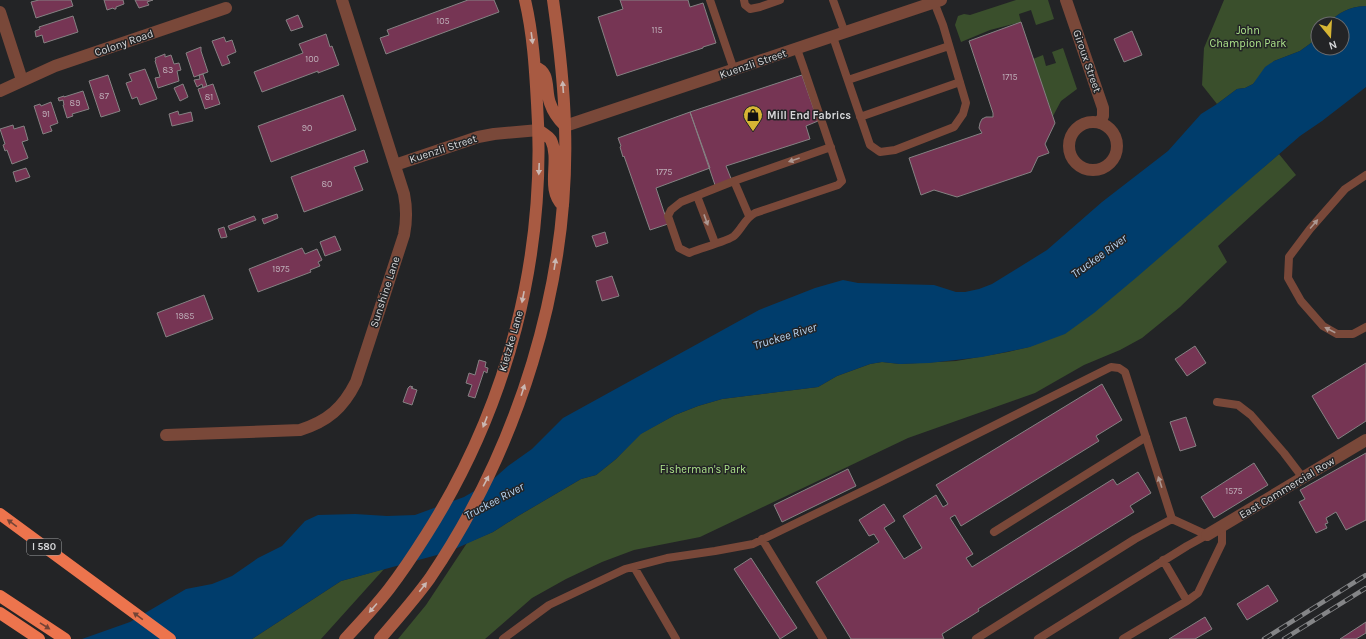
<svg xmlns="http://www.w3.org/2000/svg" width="1366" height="639" viewBox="0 0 1366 639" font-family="Karla,sans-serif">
  <rect width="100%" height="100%" fill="#232426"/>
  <!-- green -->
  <path fill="#3a4f2c" d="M1016 0H1048L1054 19 1036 25 1031 10 1019 14 1021 22 990 30 961 42 955 25 958 16 964 14 970 15Z
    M1224 0H1366V6C1348 7 1340 12 1327 24H1318V38L1300 51 1274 61 1253 84 1245 88 1237 89 1217 104 1202 85 1204 48Z
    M1063 48 1077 89 1061 101 1053 116 1033 59 1043 55 1046 66 1056 63 1052 52Z
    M1279 154 1296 175 1218 246 1227 262 1180 307 1142 338 1120 350 1084 365 1035 393 908 438 700 537 634 550 602 562 566 579 532 598 485 639H398L426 605 467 543 493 532 518 516 581 479 596 475 616 459 640 434 675 415 698 406 722 399 818 387 837 376 870 364 882 362 900 364 956 361 1008 352 1029 347 1045 340 1265 166Z
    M384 569 321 639H252L341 581Z"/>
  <!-- water -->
  <path fill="#003d6c" d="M1366 6V87L1322 121 1300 136 1137 277 1094 313 1065 334 1030 347 982 357 929 363 900 364 882 362 870 364 837 376 818 387 722 399 698 406 675 415 641 434 616 459 596 475 581 479 518 516 493 532 448 552 341 581 252 639H82L130 622 186 589 212 584 232 576 258 558 282 546 305 521 318 515 355 514 387 516 415 515 464 497 490 482 508 466 532 449 563 418 759 310 815 288 843 280 858 283 934 285 956 292H965L979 289 992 284 1047 250 1102 202 1168 151 1201 114 1217 104 1237 89 1245 88 1253 84 1265 67 1274 61 1300 51 1318 38V48H1342V24H1327C1340 12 1348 7 1366 6Z"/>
  <!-- building -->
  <path fill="#763554" stroke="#858283" d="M39 0H71L73 6 36 18 31 2Z
    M104 0H123L124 4 116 7V9H114L113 8 107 10Z
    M135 0H153L147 2 149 5 139 8Z
    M468 0H494L499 12 386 54 380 38 389 35 387 30Z
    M620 0H688L690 7 703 3 716 43 703 47V48L617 76 598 17 623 9Z
    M298 15 303 27 291 31 286 20Z
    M73 16 78 32 44 43 42 35 36 37 35 31 40 29 39 27Z
    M1021 22 1055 123 1045 144 1049 153 1038 157 1031 172 957 197 934 190 921 195 909 158 982 133 979 128 980 123 982 119 986 117H993V113L969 41Z
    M1132 31 1142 55 1124 62 1114 39Z
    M326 34 330 47 332 46 339 65 318 73V71L262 92 254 72 303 53 299 44Z
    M224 37 226 42 232 40 236 52 227 56 230 63 222 66 212 41Z
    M201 47V51L208 72 194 77 186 53Z
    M165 54V57L171 55 174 64 179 63 181 70 177 71 179 81 158 88 155 78 160 77 155 61 156 60 155 58Z
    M145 69 157 99 140 105 137 97 132 99 126 83 132 81 129 74Z
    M203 74 207 86 203 88 202 84 197 87 194 80 200 79 199 75Z
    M108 75 120 111 101 117 89 81Z
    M802 75 818 121 806 126 810 139 726 166 732 181 715 185 690 112Z
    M183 84 188 97 180 101 174 88Z
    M213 84 220 104 205 109 198 89Z
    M83 91 89 109 72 114 73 116 67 118 63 105H64L63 100 59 101 58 98 64 96V97Z
    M343 95 356 130 271 162 258 126Z
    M51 102 58 123 50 126 52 131 43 134 34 106 40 104 41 106Z
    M178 111 179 115 191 112 193 121 172 126 169 114Z
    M690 112 710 168 656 188 668 224 650 230 624 156 623 157 620 147 621 146 618 138Z
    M13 125 14 129 24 126 28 140 22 142 28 158 12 164 7 150 5 151 3 145 5 144 0 129Z
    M364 150 368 162 354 167 363 190 304 212 291 177Z
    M26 168 30 177 16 182 13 172Z
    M277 214 278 218 264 224 262 219Z
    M254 216 256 220 230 230 228 226Z
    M224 227 227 237 221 238 218 229Z
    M605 232 608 243 596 247 592 236Z
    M335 236 341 250 325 256 320 242Z
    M302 248 305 254 317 249 322 260 318 262 320 266 310 270 311 272 258 292 249 269Z
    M612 276 619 296 602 301 596 281Z
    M204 295 213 319 166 337 157 313Z
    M1195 346 1206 363 1187 376 1175 359Z
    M479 360 486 362 485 367 488 368 487 373 484 371 475 398 468 396 472 385 466 383 469 373 475 375Z
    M1366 363V421L1338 439 1312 396Z
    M1102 384 1122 420 1096 436 1099 441 961 526 955 515 950 518 973 554 966 558 972 567 1113 479 1117 485 1138 472 1151 493 1130 506 1134 512 978 609 979 611 942 634 944 639H851L816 582 879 542 874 534 869 536 859 520 884 504 895 521 884 528 904 559 922 548 903 516 936 495 943 507 948 504 936 485Z
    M410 386 413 387 411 388 417 390 412 405 403 402 408 388Z
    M1186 417 1196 446 1180 451 1170 422Z
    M1366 453V520L1346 530 1336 512 1326 518 1328 523 1325 524 1327 528 1316 533 1299 502 1305 499 1300 490Z
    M1254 463 1268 485 1214 518 1201 497Z
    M848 469 856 486 782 522 774 505Z
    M751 558 797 628 780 639 734 569Z
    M1268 585 1278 601 1247 620 1237 604Z
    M1205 617 1212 629 1195 639H1169Z
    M1366 622V633L1356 639H1340Z"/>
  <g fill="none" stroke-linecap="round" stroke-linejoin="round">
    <!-- lane -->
    <path stroke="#794839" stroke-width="8" d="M710 0 734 70
      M744 0 745 5 750 9 760 7 780 0
      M833 0 845 33
      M833 37 870 145 880 152 895 150 954 127 963 114 966 103 943 25 934 2
      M797 49 803 66 842 181 838 185 755 213C745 218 742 229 734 236 728 241 698 249 689 253L679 248 668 216 671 210 681 202 734 181 831 147
      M848 80 949 46
      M860 117 960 82
      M1366 175 1345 189 1310 229 1289 257 1288 278 1301 301 1323 326 1337 334H1353L1366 327
      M734 181 749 216
      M697 196 715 243
      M1217 402 1238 405 1251 415 1284 453 1303 478
      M994 532 1146 437
      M762 539 823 639
      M634 567 676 639
      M1187 601 1198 593 1222 543V526
      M503 639 549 605 625 569 667 558 715 551 753 544 879 483 1111 367 1119 368 1125 372 1172 519 1207 535
      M976 639 1135 539 1172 519
      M1038 639 1187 546 1207 535
      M1123 639 1187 601 1163 560"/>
    <!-- street -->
    <path stroke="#794839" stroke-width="12" d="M1066 0 1103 108V116L1100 123
      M0 12 22 80
      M0 91 55 66 226 8
      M1069 146a24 24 0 1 1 48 0a24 24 0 1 1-48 0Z
      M565 126 941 0
      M395 165 478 137 494 134 539 130
      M166 435 300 430C328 421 343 408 356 382L404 235C407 220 407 209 404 194L342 0
      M1207 535 1366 440"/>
    <!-- secondary -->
    <path stroke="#a85a42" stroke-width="12" d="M535 67C551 72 545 90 550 103 553 112 558 119 565 126
      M539 130C542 133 548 136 551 140 561 161 545 189 563 206
      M345 639C360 623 375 607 389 589 402 572 414 554 426 535 508 406 547 256 537 103 535 68 533 34 525 0
      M380 639C397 619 415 599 430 578 518 448 570 284 565 127 564 84 559 42 553 0"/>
    <!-- highway -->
    <path stroke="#ed744d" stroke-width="12" d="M0 514 170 639
      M0 596 65 639
      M0 613 39 639"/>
    <defs>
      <path id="rail" d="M1264 639 1366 575
        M1284 639 1366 588"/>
    </defs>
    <!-- rail casing -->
    <use href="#rail" stroke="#848587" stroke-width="4.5"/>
    <!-- rail -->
    <use href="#rail" stroke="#232426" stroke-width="3" stroke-dasharray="9" stroke-linecap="butt"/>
  </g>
  <!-- one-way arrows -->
  <defs><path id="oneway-solid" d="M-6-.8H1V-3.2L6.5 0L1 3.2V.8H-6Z"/></defs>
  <g fill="#cab8b3">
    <use href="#oneway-solid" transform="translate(532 38) rotate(82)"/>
    <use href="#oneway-solid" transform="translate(563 87) rotate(-94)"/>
    <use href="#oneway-solid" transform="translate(539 169) rotate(92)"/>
    <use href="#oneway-solid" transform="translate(555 264) rotate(-81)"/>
    <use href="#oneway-solid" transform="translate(523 297) rotate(101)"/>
    <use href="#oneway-solid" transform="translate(523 390) rotate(-72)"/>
    <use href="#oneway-solid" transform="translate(485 422) rotate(111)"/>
    <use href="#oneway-solid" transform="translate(486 481) rotate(-62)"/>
    <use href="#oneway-solid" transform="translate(423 587) rotate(-52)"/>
    <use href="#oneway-solid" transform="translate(373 608) rotate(131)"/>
  </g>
  <g fill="#ac9791">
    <use href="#oneway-solid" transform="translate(794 160) rotate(161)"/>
    <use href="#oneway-solid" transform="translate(706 220) rotate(70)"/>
    <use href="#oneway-solid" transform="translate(1314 224) rotate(-49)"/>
    <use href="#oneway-solid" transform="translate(1330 330) rotate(-153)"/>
    <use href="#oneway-solid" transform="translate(1160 482) rotate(-108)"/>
  </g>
  <g fill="#744436">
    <use href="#oneway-solid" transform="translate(12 523) rotate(-144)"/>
    <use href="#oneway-solid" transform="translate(138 616) rotate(-144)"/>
    <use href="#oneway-solid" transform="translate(45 626) rotate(32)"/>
  </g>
  <!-- icons -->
  <defs>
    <symbol id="shop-pin" viewBox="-11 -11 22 30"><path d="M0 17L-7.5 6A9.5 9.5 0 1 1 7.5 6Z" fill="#d6b534" stroke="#232426"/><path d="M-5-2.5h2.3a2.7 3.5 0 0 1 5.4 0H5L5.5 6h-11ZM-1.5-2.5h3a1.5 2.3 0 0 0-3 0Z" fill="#111"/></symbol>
  </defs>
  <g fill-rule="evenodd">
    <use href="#shop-pin" x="742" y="104" width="22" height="30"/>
  </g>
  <g text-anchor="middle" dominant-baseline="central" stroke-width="3" stroke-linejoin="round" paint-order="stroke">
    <!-- number labels -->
    <g font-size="9" fill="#beaeb8">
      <text x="443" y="21">105</text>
      <text x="657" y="30">115</text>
      <text x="312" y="59">100</text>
      <text x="168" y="70">83</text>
      <text x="1010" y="77">1715</text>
      <text x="104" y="96">87</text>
      <text x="209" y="97">81</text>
      <text x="75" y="103">89</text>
      <text x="46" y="114">91</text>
      <text x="307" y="128">90</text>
      <text x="664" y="172">1775</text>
      <text x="327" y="184">80</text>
      <text x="281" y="269">1975</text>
      <text x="185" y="316">1985</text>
      <text x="1234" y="491">1575</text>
    </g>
    <!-- shield labels -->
    <rect fill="#232426" stroke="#a0a1a3" stroke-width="1" x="27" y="539" width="34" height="16" rx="3"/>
    <g font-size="10" font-weight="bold" fill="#d6d7d9">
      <text x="44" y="547">I 580</text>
    </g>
    <!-- park labels -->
    <g font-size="11" fill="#ade38a" stroke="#232426">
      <text x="1248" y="30">John<tspan x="1248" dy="13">Champion Park</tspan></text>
      <text x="703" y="469">Fisherman's Park</text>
    </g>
    <!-- street labels -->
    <g font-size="11" fill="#d6d7d9" stroke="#232426">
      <text transform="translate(124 43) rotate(-19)">Colony Road</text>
      <text transform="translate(1087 61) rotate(71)">Giroux Street</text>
      <text transform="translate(753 64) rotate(-19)">Kuenzli Street</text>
      <text transform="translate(443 149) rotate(-18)">Kuenzli Street</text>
      <text transform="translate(385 292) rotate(-72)">Sunshine Lane</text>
      <text transform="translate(511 341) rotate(-74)">Kietzke Lane</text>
      <text transform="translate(1287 488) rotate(-31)">East Commercial Row</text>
    </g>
    <!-- poi labels -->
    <g font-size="11" font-weight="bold" fill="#d6d7d9" stroke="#232426" text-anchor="start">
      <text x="767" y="115">Mill End Fabrics</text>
    </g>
    <!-- water labels -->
    <g font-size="12" font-style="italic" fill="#b7d4f1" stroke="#232426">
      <text transform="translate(1099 256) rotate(-36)">Truckee River</text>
      <text transform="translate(785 336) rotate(-17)">Truckee River</text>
      <text transform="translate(494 501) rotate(-28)">Truckee River</text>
    </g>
  </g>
  <!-- north arrow -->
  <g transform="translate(1330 36) rotate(162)"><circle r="19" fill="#232426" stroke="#6b6c6e"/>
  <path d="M0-3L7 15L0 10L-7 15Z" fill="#d6b534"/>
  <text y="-6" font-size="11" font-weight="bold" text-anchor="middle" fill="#d6d7d9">N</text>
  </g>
</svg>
